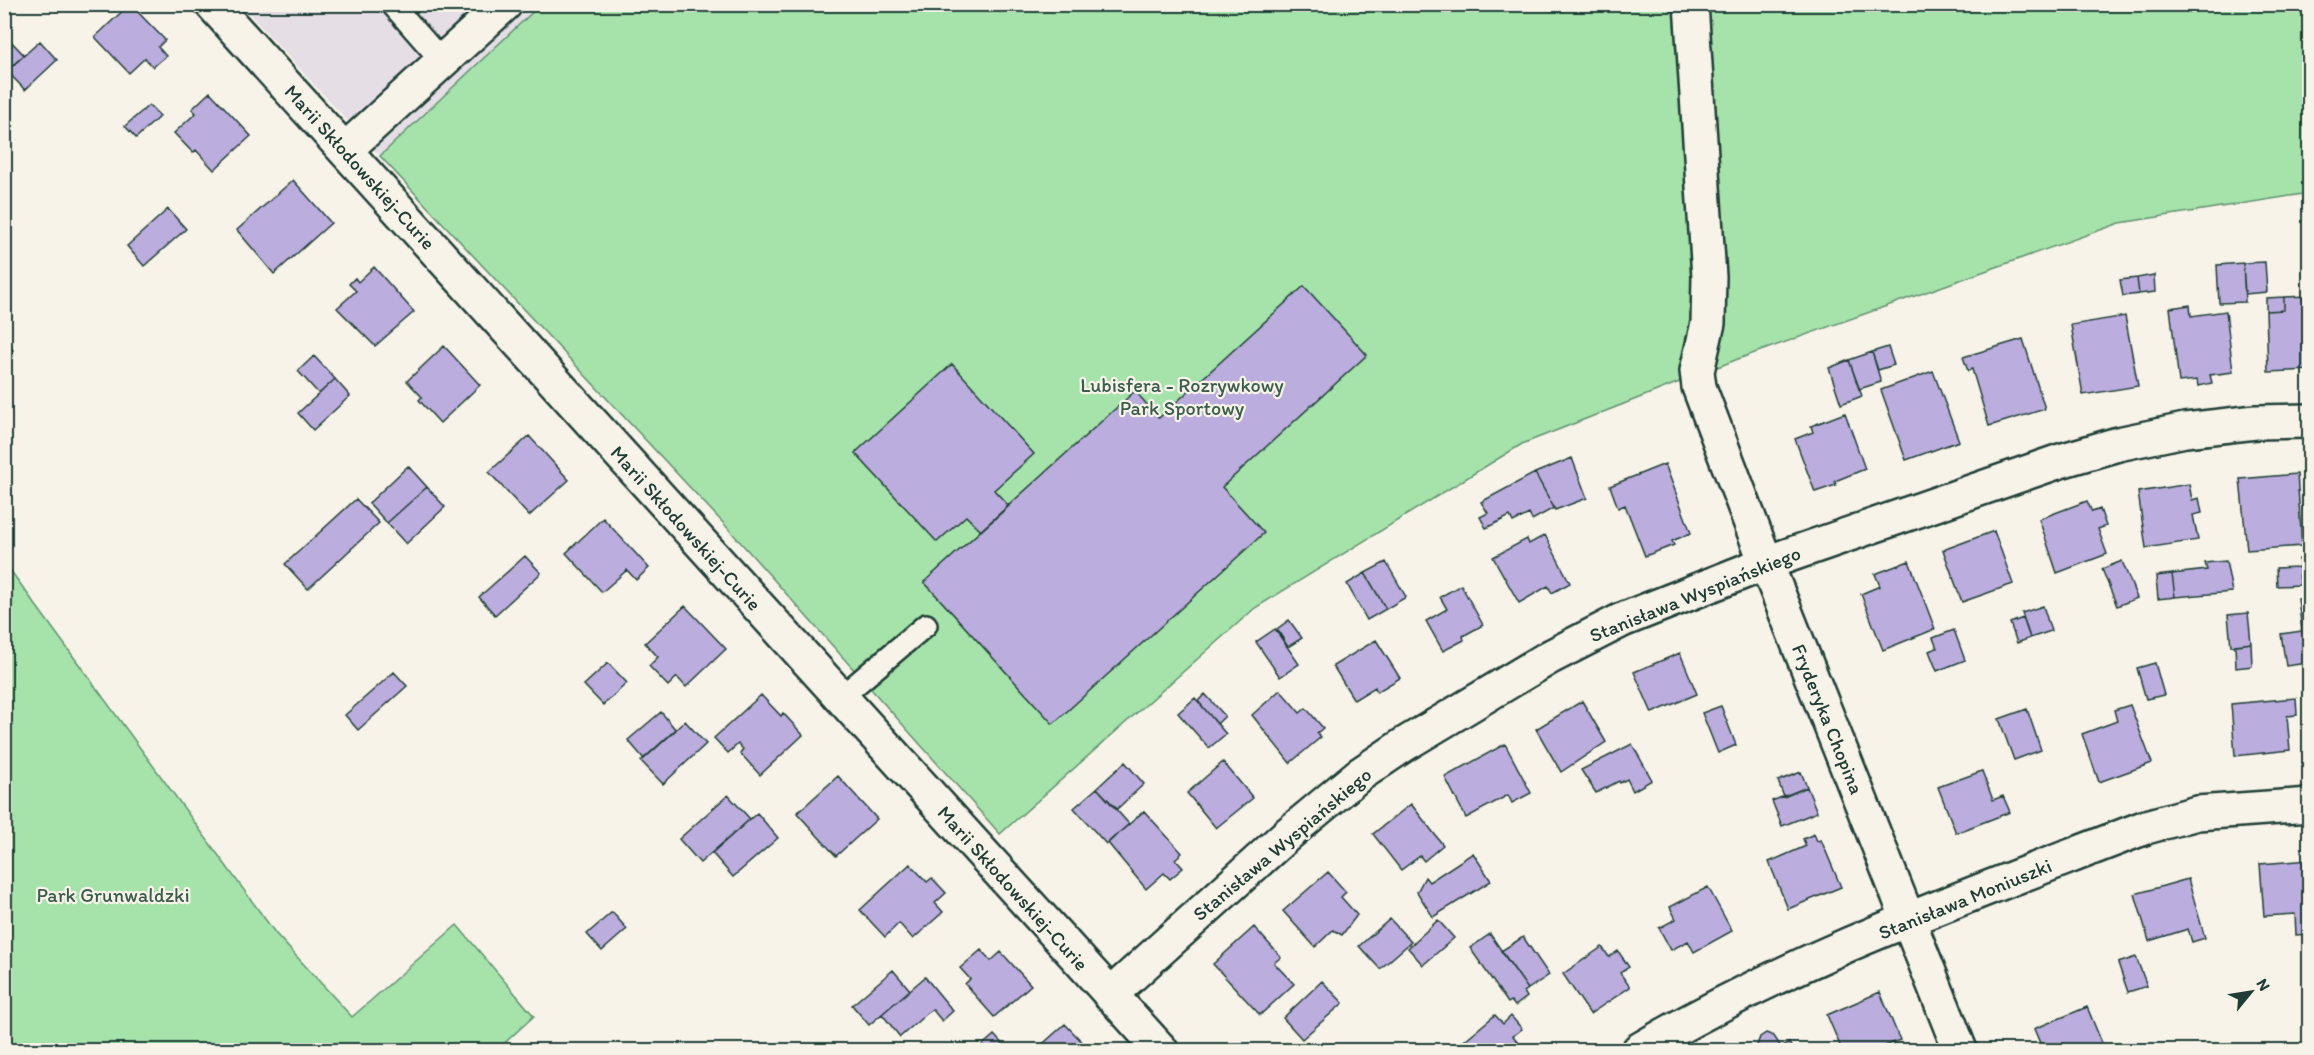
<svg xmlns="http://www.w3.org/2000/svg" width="2314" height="1055" viewBox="0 0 2314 1055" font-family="Itim,sans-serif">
  <rect width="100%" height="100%" fill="#f7f3e8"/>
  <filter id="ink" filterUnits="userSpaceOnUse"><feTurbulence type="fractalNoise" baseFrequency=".0167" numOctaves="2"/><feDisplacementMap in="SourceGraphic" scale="12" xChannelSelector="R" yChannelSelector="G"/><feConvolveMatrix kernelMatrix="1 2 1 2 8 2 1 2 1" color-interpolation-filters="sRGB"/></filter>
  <g filter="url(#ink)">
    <!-- built -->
    <path fill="#e5dee5" d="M241 5H540L380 156Z"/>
    <!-- green -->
    <path fill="#a5e3ab" stroke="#629070" stroke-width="1.5" d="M540 5H2309V193L2120 223 1738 359 1522 444 1255 608 1000 834 725 525 380 156Z
      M5 563 276 934 352 1017 457 925 534 1016 497 1050H5Z"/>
    <!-- building -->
    <path fill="#bbadde" stroke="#1f3d34" stroke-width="1.5" d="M130 4 165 40 158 47 166 56 153 67 145 58 129 73 95 37Z
      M4 34 24 55 4 73Z
      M40 41 57 60 25 90 7 71Z
      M210 92 251 136 214 170 196 150 193 153 174 133 196 113 192 109Z
      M149 105 160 116 136 138 125 126Z
      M293 180 331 223 274 274 237 230Z
      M168 209 186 229 144 266 127 246Z
      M2265 262 2267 292 2245 294 2243 263Z
      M2243 263 2245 302 2219 303 2217 265Z
      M374 267 414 312 375 346 337 308 356 291 349 284 355 278 358 282Z
      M2154 275 2155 292 2139 294 2137 278Z
      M2137 278 2139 294 2123 296 2120 280Z
      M1304 286 1367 355 1222 487 1264 533 1053 724 924 582 1135 391 1159 418Z
      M2310 296V370L2268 372 2266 311 2284 310V297Z
      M2284 297V310L2266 311V298Z
      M2190 305 2191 316 2226 311 2233 372 2210 375 2212 383 2198 386 2197 380 2179 382 2170 308Z
      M2125 316 2138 386 2083 395 2071 325Z
      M2023 339 2045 409 1989 426 1972 369 1968 371 1963 357Z
      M4 342 13 350 4 358Z
      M444 346 480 385 440 423 419 400 422 397 407 381Z
      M1888 347 1894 365 1878 370 1872 352Z
      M1872 352 1881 382 1859 389 1849 360Z
      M314 356 335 379 319 394 298 371Z
      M1849 360 1862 396 1841 404 1829 368Z
      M952 364 1034 454 994 490 1009 506 981 531 966 516 937 542 855 453Z
      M1933 371 1959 441 1906 460 1881 390Z
      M335 379 350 396 313 430 298 413Z
      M1845 413 1865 469 1835 481 1836 485 1815 492 1795 439 1813 432 1811 426Z
      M529 436 569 480 529 516 489 472Z
      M1572 458 1587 498 1555 510 1535 473Z
      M1665 464 1691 533 1672 541 1674 545 1645 556 1625 505 1618 508 1610 486Z
      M408 466 427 487 387 523 369 503Z
      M1535 473 1554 508 1532 520 1529 514 1513 522 1510 516 1486 528 1480 517 1488 513 1481 502Z
      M2297 474 2302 546 2247 550 2240 479Z
      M2189 484 2192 500 2199 498 2202 513 2193 515 2198 540 2146 548 2138 492Z
      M427 487 445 507 406 544 387 523Z
      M356 499 379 523 308 589 285 564Z
      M2087 501 2092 512 2100 509 2106 526 2098 529 2107 554 2057 573 2039 519Z
      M603 518 649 568 636 580 627 570 602 592 566 553Z
      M1994 531 2013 584 1962 602 1943 550Z
      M1545 535 1570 583 1552 593 1548 586 1519 603 1493 557 1527 539 1529 544Z
      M525 556 541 573 495 615 479 597Z
      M2310 558V585H2300L2299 559Z
      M1909 561 1935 629 1883 650 1861 594 1880 586 1875 574Z
      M2122 561 2137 598 2117 606 2102 569Z
      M2226 561 2232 592 2175 597 2172 574 2207 570 2205 563Z
      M1386 562 1406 597 1386 609 1365 573Z
      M2299 567 2300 585 2277 586 2276 568Z
      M1365 573 1386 609 1367 620 1347 584Z
      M2172 574 2175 597 2158 599 2156 576Z
      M1461 585 1483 625 1463 636 1464 640 1443 651 1426 621 1447 609 1440 597Z
      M2310 598V630L2302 631 2298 599Z
      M685 606 726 649 686 687 677 677 668 686 649 666 658 657 645 643Z
      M2043 606 2051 631 2030 638 2022 613Z
      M2248 613 2251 643 2231 646 2228 615Z
      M2023 618 2030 638 2017 643 2010 623Z
      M1289 620 1302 638 1288 647 1277 629Z
      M1275 629 1299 664 1280 677 1256 642Z
      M1954 630 1965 660 1937 671 1929 651 1937 648 1933 638Z
      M2302 631 2307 663 2286 666 2281 634Z
      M1376 640 1400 678 1377 692 1375 687 1354 700 1333 666Z
      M2251 643 2252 666 2236 668 2235 645Z
      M1680 653 1697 694 1652 713 1634 672Z
      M608 663 627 683 603 705 584 685Z
      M2155 663 2164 695 2146 699 2137 668Z
      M394 672 407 686 358 730 345 715Z
      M1280 690 1300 713 1306 708 1323 728 1317 733 1321 737 1290 763 1252 715Z
      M1205 694 1225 716 1217 724 1198 701Z
      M761 695 781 716 783 713 803 735 760 775 740 753 743 749 738 744 728 753 714 738Z
      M1195 698 1226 734 1209 748 1178 713Z
      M2296 698 2297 715 2287 716 2290 750 2235 756 2231 704Z
      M1582 701 1606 742 1561 772 1536 729Z
      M2130 705 2152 763 2099 782 2082 734 2117 721 2114 710Z
      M1721 706 1736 745 1718 753 1702 713Z
      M2027 709 2041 750 2014 760 1999 719Z
      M661 712 676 730 644 759 628 740Z
      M685 721 706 744 663 784 641 761Z
      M1505 744 1531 793 1512 803 1508 795 1466 818 1445 777Z
      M1632 744 1652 780 1633 791 1627 779 1620 783 1619 781 1596 793 1581 770Z
      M1125 762 1144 784 1117 809 1097 788Z
      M1223 762 1253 798 1216 828 1187 793Z
      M1982 771 1993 800 2003 796 2010 812 1956 833 1938 787Z
      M1801 772 1807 787 1784 797 1778 781Z
      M838 776 877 819 836 856 797 813Z
      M1807 787 1817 812 1782 826 1772 801Z
      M1097 788 1129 824 1106 844 1074 808Z
      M728 795 750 819 700 863 679 839Z
      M1411 804 1443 845 1424 861 1420 856 1401 870 1373 834Z
      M1144 811 1182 853 1175 859 1183 868 1170 879 1164 873 1146 889 1108 843Z
      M757 813 778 838 733 877 712 853Z
      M1814 834 1817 841 1821 840 1841 887 1788 909 1769 862 1806 846 1803 839Z
      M1473 853 1491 881 1433 917 1417 892 1425 877 1429 882Z
      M2310 860V934L2296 935 2295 914 2264 916 2260 864Z
      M910 864 927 882 932 878 946 893 935 903 943 912 913 939 899 923 885 937 860 910Z
      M1328 872 1346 892 1341 897 1357 915 1342 935 1333 930 1315 947 1283 911Z
      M2188 879 2205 938 2192 942 2188 929 2149 941 2135 894Z
      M1708 887 1732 931 1694 952 1688 941 1671 950 1659 928 1676 919 1670 907Z
      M612 912 627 929 602 951 587 934Z
      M1390 919 1411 942 1380 969 1359 946Z
      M1438 920 1454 938 1423 965 1408 948Z
      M1254 927 1281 957 1274 963 1294 984 1260 1015 1213 964Z
      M1490 934 1528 989 1524 992 1527 997 1515 1006 1511 1001 1508 1003 1470 948Z
      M1523 937 1549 975 1528 989 1501 951Z
      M1602 947 1609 957 1618 951 1629 967 1620 973 1630 987 1590 1014 1563 974Z
      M981 950 991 961 1001 952 1031 985 994 1017 965 984 970 979 960 968Z
      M2136 957 2147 986 2128 992 2118 963Z
      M893 970 910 990 869 1025 852 1005Z
      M925 977 953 1011 942 1021 932 1009 900 1037 882 1014Z
      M1322 981 1343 1003 1302 1039 1283 1018Z
      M1880 992 1900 1040 1875 1050H1842L1827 1015Z
      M2087 1007 2105 1050H2043L2034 1029Z
      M1495 1015 1503 1024 1511 1016 1522 1029 1513 1036 1525 1050H1453Z
      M1065 1024 1090 1050H1036Z
      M1766 1033 1774 1036 1781 1047 1789 1043 1793 1050H1752L1756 1048 1760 1037Z
      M994 1035 1008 1050H977Z
      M2144 1044 2146 1050H2127Z"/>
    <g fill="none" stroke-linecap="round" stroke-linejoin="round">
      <defs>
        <path id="lane" d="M392 4 442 61
          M840 698 926 625"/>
        <path id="street" d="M1691 4 1709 277 1708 323 1697 371 1699 387 1766 563 1960 1050
          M345 150 505 4
          M1110 995 1288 834 1359 775 1405 744 1550 657 1622 620 1766 563 2060 461 2118 444 2185 430 2256 422 2310 421
          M1639 1050C1798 955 1974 894 2146 827L2197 813 2310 805"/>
        <path id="secondary" d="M212 4 1161 1050"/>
      </defs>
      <!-- lane casing -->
      <use href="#lane" stroke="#1f3d34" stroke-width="26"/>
      <!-- street casing -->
      <use href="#street" stroke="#1f3d34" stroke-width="38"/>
      <!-- secondary casing -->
      <use href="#secondary" stroke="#1f3d34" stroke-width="38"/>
      <!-- lane -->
      <use href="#lane" stroke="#f7f3e8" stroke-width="21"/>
      <!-- street -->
      <use href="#street" stroke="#f7f3e8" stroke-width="33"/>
      <!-- secondary -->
      <use href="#secondary" stroke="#f7f3e8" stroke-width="33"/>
    </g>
  </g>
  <g text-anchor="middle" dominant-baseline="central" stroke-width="4.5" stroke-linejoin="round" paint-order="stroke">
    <!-- street labels -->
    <g font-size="20" fill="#1f3d34" stroke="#f7f3e8">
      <text transform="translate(360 167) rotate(48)">Marii Skłodowskiej-Curie</text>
      <text transform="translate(686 528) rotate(48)">Marii Skłodowskiej-Curie</text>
      <text transform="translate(1695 594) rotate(-22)">Stanisława Wyspiańskiego</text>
      <text transform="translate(1828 719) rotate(68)">Fryderyka Chopina</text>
      <text transform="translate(1282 844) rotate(-40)">Stanisława Wyspiańskiego</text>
      <text transform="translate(1013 888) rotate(48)">Marii Skłodowskiej-Curie</text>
      <text transform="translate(1965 899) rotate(-22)">Stanisława Moniuszki</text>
    </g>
    <!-- park labels -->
    <g font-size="20" fill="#3a5e4c" stroke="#f7f3e8">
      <text x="1182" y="385">Lubisfera - Rozrywkowy<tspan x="1182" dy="23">Park Sportowy</tspan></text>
      <text x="113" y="895">Park Grunwaldzki</text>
    </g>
  </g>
  <!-- margin -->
  <rect width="2314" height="1055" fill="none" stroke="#f7f3e8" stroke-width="24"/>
  <rect x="12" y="12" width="2290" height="1031" fill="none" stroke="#1f3d34" stroke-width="2" filter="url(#ink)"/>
  <!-- north arrow -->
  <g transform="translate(2251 992) rotate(60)" stroke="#f7f3e8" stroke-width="4.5" paint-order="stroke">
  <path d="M0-4.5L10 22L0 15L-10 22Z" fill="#1f3d34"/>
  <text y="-9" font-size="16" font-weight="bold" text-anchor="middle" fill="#1f3d34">N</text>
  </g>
</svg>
